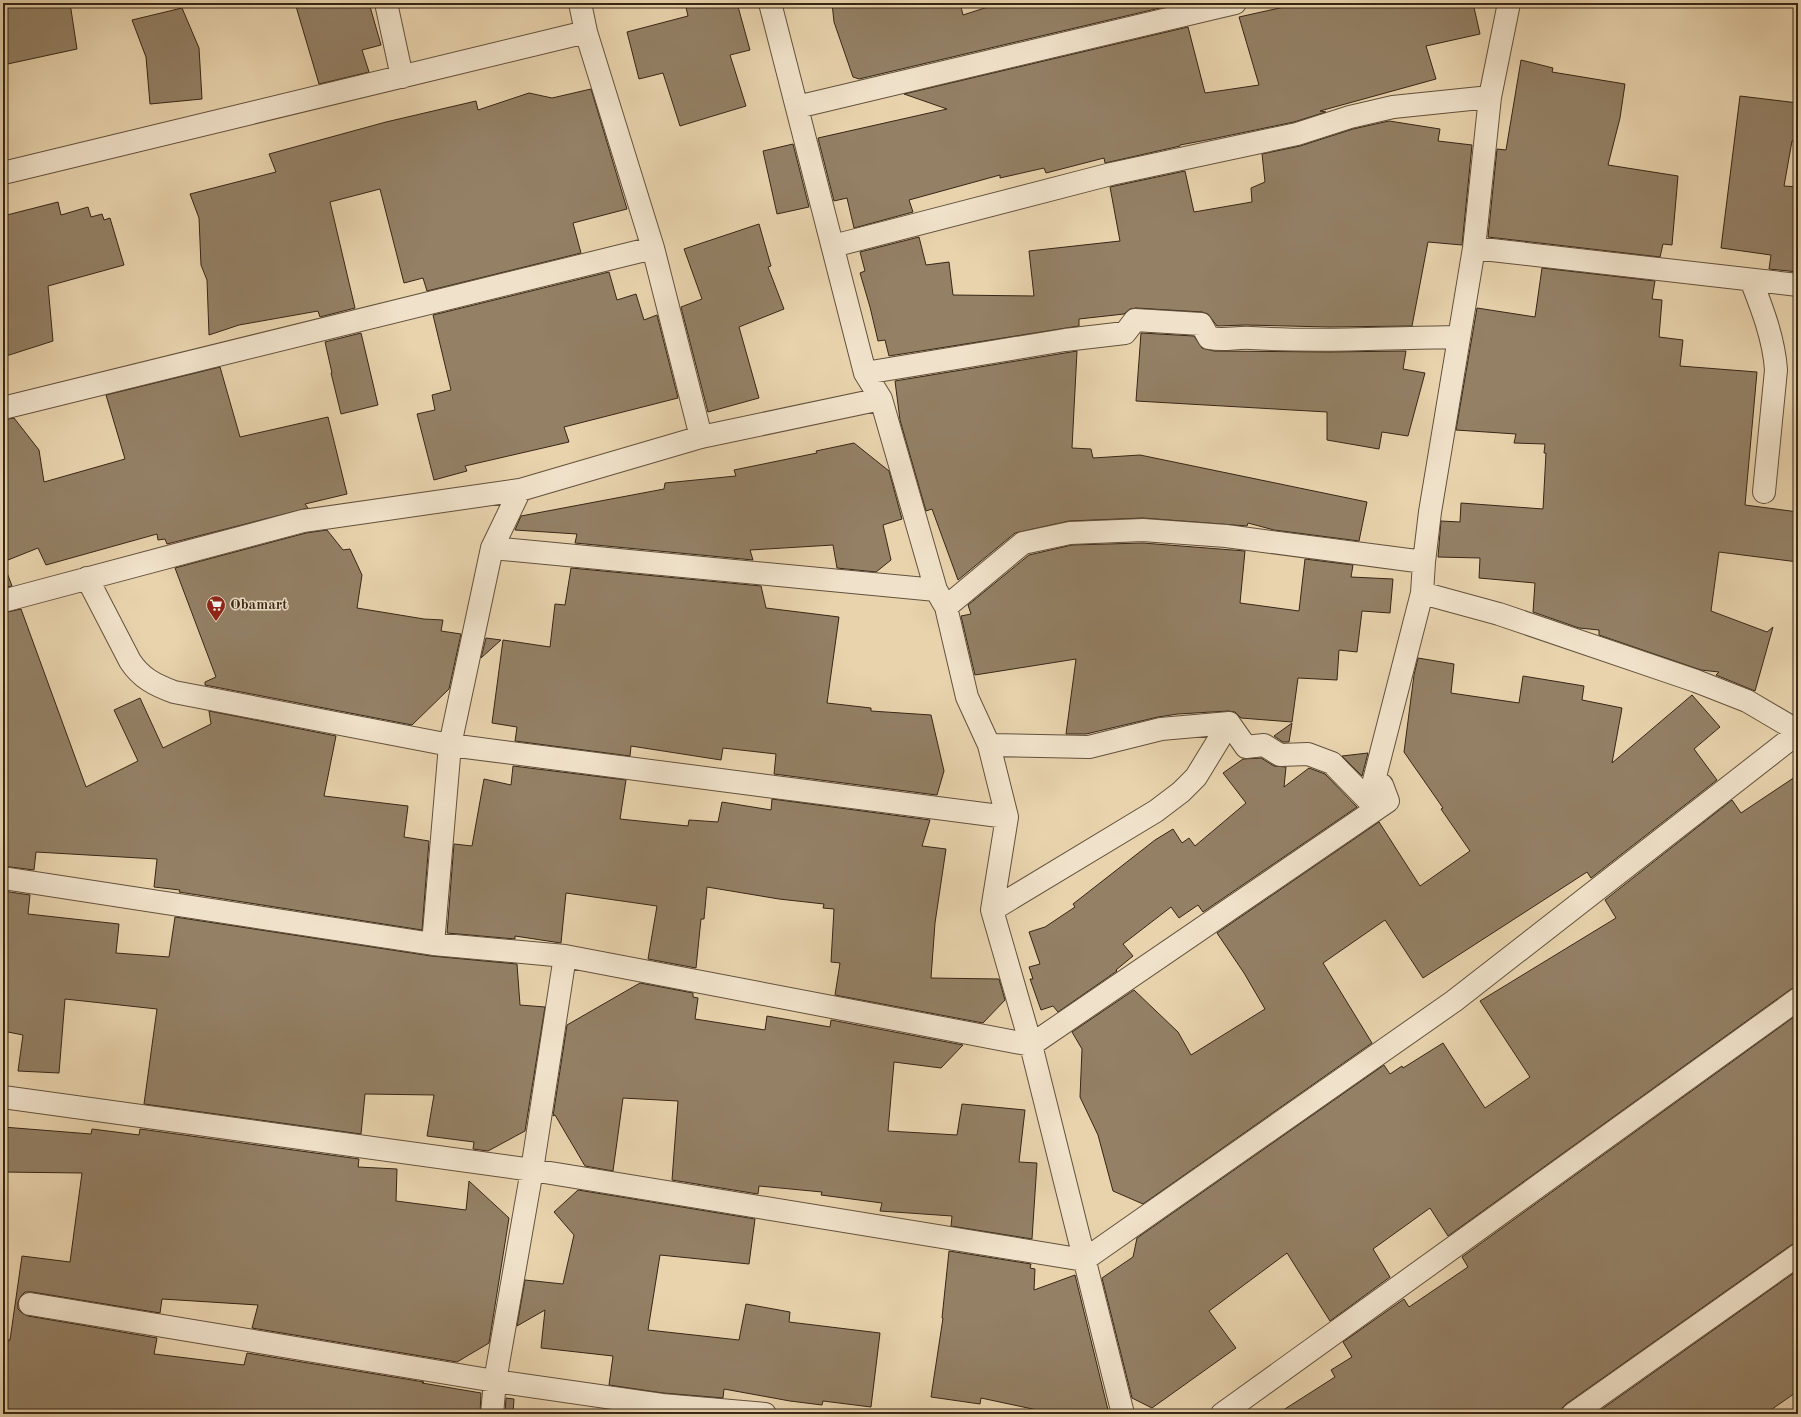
<svg xmlns="http://www.w3.org/2000/svg" width="1801" height="1417" viewBox="0 0 1801 1417" font-family="'Old Standard TT',serif">
  <rect width="100%" height="100%" fill="#e8d3ad"/>
  <filter id="stains"><feTurbulence type="fractalNoise" baseFrequency=".005" numOctaves="4"/><feColorMatrix values="0 0 0 0 .2 0 0 0 0 .09 0 0 0 0 .02 0 0 0 .5 -.17"/></filter>
  <radialGradient id="worn" r=".72"><stop offset=".6" stop-color="#630" stop-opacity="0"/><stop offset="1" stop-color="#630" stop-opacity=".3"/></radialGradient>
  <!-- building -->
  <path fill="#938065" stroke="#372616" d="M3 3H70L77 49 3 65Z
    M295 3H369L381 45 362 50 369 72 319 84Z
    M685 3H737L750 50 730 55 746 106 680 126 663 73 639 79 627 32 688 16Z
    M832 3H960L963 15 1000 3H1181L859 79 853 77 834 22Z
    M1302 3H1473L1480 34 1426 46 1436 79 1320 111 1326 112 1294 122 1212 139 1180 145V146L1105 163 1104 158 1046 173 1044 168 1000 178V175L909 200 913 212 854 228 847 198 834 201 818 138 947 109 904 94 1188 27 1205 93 1259 85 1239 17Z
    M182 8 199 48 202 99 150 104 146 57 132 20Z
    M1521 60 1553 68 1552 72 1625 84 1620 118 1608 165 1678 176 1672 245 1663 244 1660 257 1488 237 1497 149 1506 150Z
    M591 89 627 209 573 223 581 253 427 291 423 278 404 283 380 189 330 202 355 308 320 317 318 311 239 325 209 335 207 280 201 265 199 218 190 194 276 172 269 154 386 122 476 101 478 110 529 93 552 98Z
    M1740 96 1798 103 1796 142 1792 141 1784 186 1798 187V272L1769 269 1771 255 1721 248Z
    M1389 121 1440 129 1438 141 1472 145 1462 245 1428 242 1412 326 1329 327 1246 325 1217 326 1208 314 1202 312 1136 308 1130 309 1124 314 1079 319V326L889 356 885 340 878 341 870 307 860 273 865 271 860 252 919 237 926 265 949 262 953 295 1034 296 1029 251 1120 241 1110 187 1185 171 1194 212 1252 202 1251 188 1265 182 1262 154 1300 146 1353 129Z
    M793 144 809 207 777 214 763 151Z
    M58 202 61 215 88 207 91 217 102 214 104 220 110 218 124 265 48 286 53 341 3 357V216Z
    M759 224 771 266 768 267 784 309 739 327 759 398 708 412 681 307 702 299 684 249Z
    M1542 268 1655 281 1652 299 1662 300 1659 337 1683 340 1680 366 1757 372 1745 505 1798 512V562L1719 552 1711 611 1767 632 1773 627 1755 691 1716 675 1719 672 1701 670 1599 635V630L1579 628 1533 612 1535 583 1479 578 1480 558 1438 557 1441 521 1460 522 1461 503 1543 509 1546 453H1544L1545 444 1514 443 1516 434 1456 430 1477 308 1535 317Z
    M609 272 617 300 636 294 644 320 657 315 678 398 564 427 569 442 465 466 467 471 434 480 417 414 435 410 432 395 451 390 433 315Z
    M361 333 378 405 341 414 331 373H332L325 342Z
    M1141 333 1194 336 1202 348 1214 351 1329 352 1406 351 1403 369 1425 373 1408 436 1382 432 1379 449 1327 440V412L1136 401Z
    M1077 351 1072 448 1091 449 1093 458 1140 455 1367 502 1359 541 1274 530 1248 523 1247 526 1143 518 1069 521 1015 533 958 580 932 509 926 511 900 420 895 381Z
    M220 367 240 437 328 417 347 494 305 504 308 508 167 544 165 539 158 540 157 534 46 565 38 548 3 562V420L14 418 39 450 44 482 125 459 106 395Z
    M854 443 889 471 902 519 883 525 891 560 876 572 837 568 833 545 750 550 753 560 575 543 577 534 515 530 521 516 664 489 665 483 736 476 734 470 817 453 816 451Z
    M327 530 343 550 350 549 362 575 357 608 424 619 443 620 441 631 461 634 449 689 412 725 205 685V682L216 677 175 568 306 533Z
    M1143 543 1245 551 1240 603 1299 611 1305 559 1353 565 1351 577 1393 579 1390 613 1362 611 1357 652 1339 650 1337 680 1298 678 1292 722 1241 718 1235 712 1228 711 1178 714 1158 717 1086 734H1066L1076 659 975 675 961 616 971 614 968 605 1029 555 1072 545Z
    M571 568 761 586 766 608 839 617 827 703 871 708V711L931 715 944 771 937 795 774 774 776 754 723 748 721 760 631 746 630 756 515 741 517 727 492 723 503 640 550 647 555 604 565 605Z
    M6 570 12 586 3 588V571Z
    M21 609 86 787 138 761 114 710 140 698 163 748 211 724 209 711 336 736 324 796 408 806 404 837 429 841 422 930 179 892 180 890 154 887 157 859 36 852 34 870 3 866V613Z
    M486 638 501 640 481 658Z
    M1418 658 1454 664 1451 693 1519 703 1523 676 1584 686 1582 700 1622 708 1612 763 1692 695 1720 727 1694 749 1717 780 1591 878 1587 872 1423 978 1385 920 1323 963 1372 1043 1143 1204 1113 1191 1098 1135 1080 1097 1082 1049 1072 1032 1134 990 1178 1032 1191 1055 1265 1009 1244 973 1217 933 1379 822 1420 886 1470 851 1441 809 1443 808 1404 752 1414 675Z
    M1292 723 1289 742H1283L1274 736Z
    M1368 753 1362 776 1342 756Z
    M1261 758 1274 766 1286 767 1284 787 1309 768 1325 774 1357 807 1203 912 1198 905 1179 918 1171 907 1123 944 1133 956 1116 970 1117 971 1058 1012 1053 1006 1041 1010 1030 979H1033L1029 967 1040 964 1029 932 1045 927 1075 907 1073 904 1155 840 1173 829 1182 843 1189 838 1195 846 1246 803 1223 773 1243 759Z
    M513 766 626 780 620 819 688 826 689 820 718 822 722 802 771 810 772 799 930 820 922 846 946 849 935 923 931 978 999 979 1005 1000 983 1023 835 995 840 963 831 962 834 909 823 908 824 904 779 899 707 887 704 919H701L696 968 648 959 657 906 566 893 561 943 515 936V939L447 933 454 844 472 846 484 779 511 785Z
    M1798 775V987L1791 989 1448 1236 1430 1208 1373 1249 1390 1277 1330 1321 1287 1253 1209 1311 1236 1348 1152 1408 1132 1398 1102 1278 1133 1257 1137 1238 1384 1065 1390 1074 1402 1066 1403 1068 1443 1043 1485 1108 1530 1077 1480 1001 1616 918 1605 900 1732 800 1741 813Z
    M3 891 30 895 28 914 119 924 116 953 169 957 175 917 431 956 517 964 520 1005 545 1007 525 1131 488 1151 473 1149 474 1142 427 1136 434 1095 365 1094 361 1134 144 1104 157 1009 65 999 59 1073 18 1071 23 1035 3 1031Z
    M640 983 693 993V997L698 998 695 1019 765 1030 767 1016 830 1027 831 1020 963 1045 941 1068 894 1062 888 1131 957 1135 962 1104 1025 1110 1019 1162 1037 1163 1032 1239 951 1226 952 1216 880 1211 882 1203 821 1195 822 1192 759 1186 758 1194 672 1180 678 1101 623 1098 613 1171 585 1166 555 1115 553 1116 567 1025Z
    M1798 1014V1243L1791 1245 1566 1404 1562 1408 1561 1414H1277L1335 1377 1331 1370 1352 1357 1343 1342 1404 1299 1409 1307 1468 1267 1462 1257Z
    M3 1127 91 1134 92 1129 139 1135 140 1129 359 1159 358 1167 397 1169 396 1201 466 1210 469 1181 509 1218 489 1343 457 1362 252 1328 258 1305 162 1299 160 1313 32 1292H25L21 1296 18 1302V1309L22 1313 28 1316 157 1338 154 1354 244 1365 247 1353 424 1382 422 1383 481 1393 480 1414H3V1383L8 1340H10L22 1256 70 1262 82 1173 3 1172Z
    M578 1190 755 1219 749 1264 660 1255 648 1330 739 1340 746 1304 790 1312 789 1322 880 1333 871 1407 823 1401 822 1405 790 1401 724 1389 723 1398 663 1393 609 1385 613 1356 541 1348 545 1310 517 1326 525 1280 563 1284 574 1235 554 1212Z
    M949 1251 1031 1264 1030 1268 1035 1269 1034 1290 1075 1275 1109 1414H1056L981 1398 980 1404 931 1397 943 1318H942Z
    M1798 1270V1391L1765 1414H1595Z
    M506 1398 514 1399 513 1414H505Z"/>
  <g fill="none" stroke-linecap="round" stroke-linejoin="round">
    <defs>
      <path id="street" d="M386 3 402 77
        M580 3 586 32 653 248 701 437
        M770 3 865 373 881 399 936 590 946 607 967 697 989 745 1007 817 992 910 1031 1045 1123 1414
        M797 107 1235 3
        M3 173 586 32
        M833 246 1111 174 1297 134 1350 117 1393 107 1490 97
        M1474 248 1798 285
        M1751 280C1762 308 1774 339 1776 370L1764 492
        M865 373 1065 340 1125 333 1135 320 1201 324 1209 338C1225 341 1236 337 1251 338 1320 342 1389 338 1458 337
        M3 408 653 248
        M492 548 936 590
        M87 578 130 661C141 678 155 685 174 692L450 745 1007 817
        M1422 593 1499 614 1696 681 1747 701 1798 731
        M3 601 303 521 520 490 701 437 881 399
        M946 607 1023 543 1070 533 1143 530 1226 536 1424 562
        M1369 800 1422 593 1424 562 1430 512 1474 248 1490 97 1509 3
        M3 878 433 944 565 956 1031 1045 1388 801 1382 785 1369 801 1332 763 1308 754 1280 755 1264 745 1246 747 1229 723 1161 729 1089 747 989 745
        M992 910 1156 811 1181 792 1196 777 1229 723
        M433 944 450 745 492 548 520 490
        M3 1097 532 1170 1084 1260 1454 1001 1798 733
        M30 1304 495 1381 662 1405 765 1414
        M492 1414 495 1381 532 1170 565 956
        M1222 1414 1798 999
        M1573 1414 1798 1255"/>
    </defs>
    <!-- street casing -->
    <use href="#street" stroke="#63513c" stroke-width="24"/>
    <!-- street -->
    <use href="#street" stroke="#f0e2ca" stroke-width="22"/>
  </g>
  <!-- icons -->
  <defs>
    <symbol id="supermarket-pin" viewBox="-11 -11 22 30"><path d="M0 17L-7.5 6A9.5 9.5 0 1 1 7.5 6Z" fill="#8f2418" stroke="#f0e2ca"/><path d="M-6-5.5h2.5l.6 2H6L4.5 2H-2.5L-4.4-4H-6ZM-1.5 3.2a1.3 1.3 0 1 0 .1 0ZM3 3.2a1.3 1.3 0 1 0 .1 0Z" fill="#fff"/></symbol>
  </defs>
  <g fill-rule="evenodd">
    <use href="#supermarket-pin" x="205" y="594" width="22" height="30"/>
  </g>
  <g text-anchor="middle" dominant-baseline="central" stroke-width="3" stroke-linejoin="round" paint-order="stroke">
    <!-- poi labels -->
    <g font-size="15" font-weight="bold" fill="#372616" stroke="#f0e2ca" text-anchor="start">
      <text x="230" y="605">Obamart</text>
    </g>
  </g>
  <!-- margin -->
  <rect width="1801" height="1417" fill="none" stroke="#e8d3ad" stroke-width="16"/>
  <rect x="4" y="4" width="1793" height="1409" fill="none" stroke="#372616" stroke-width="2"/>
  <rect x="8" y="8" width="1785" height="1401" fill="none" stroke="#372616"/>
  <rect width="100%" height="100%" filter="url(#stains)"/>
  <rect width="100%" height="100%" fill="url(#worn)"/>
</svg>
